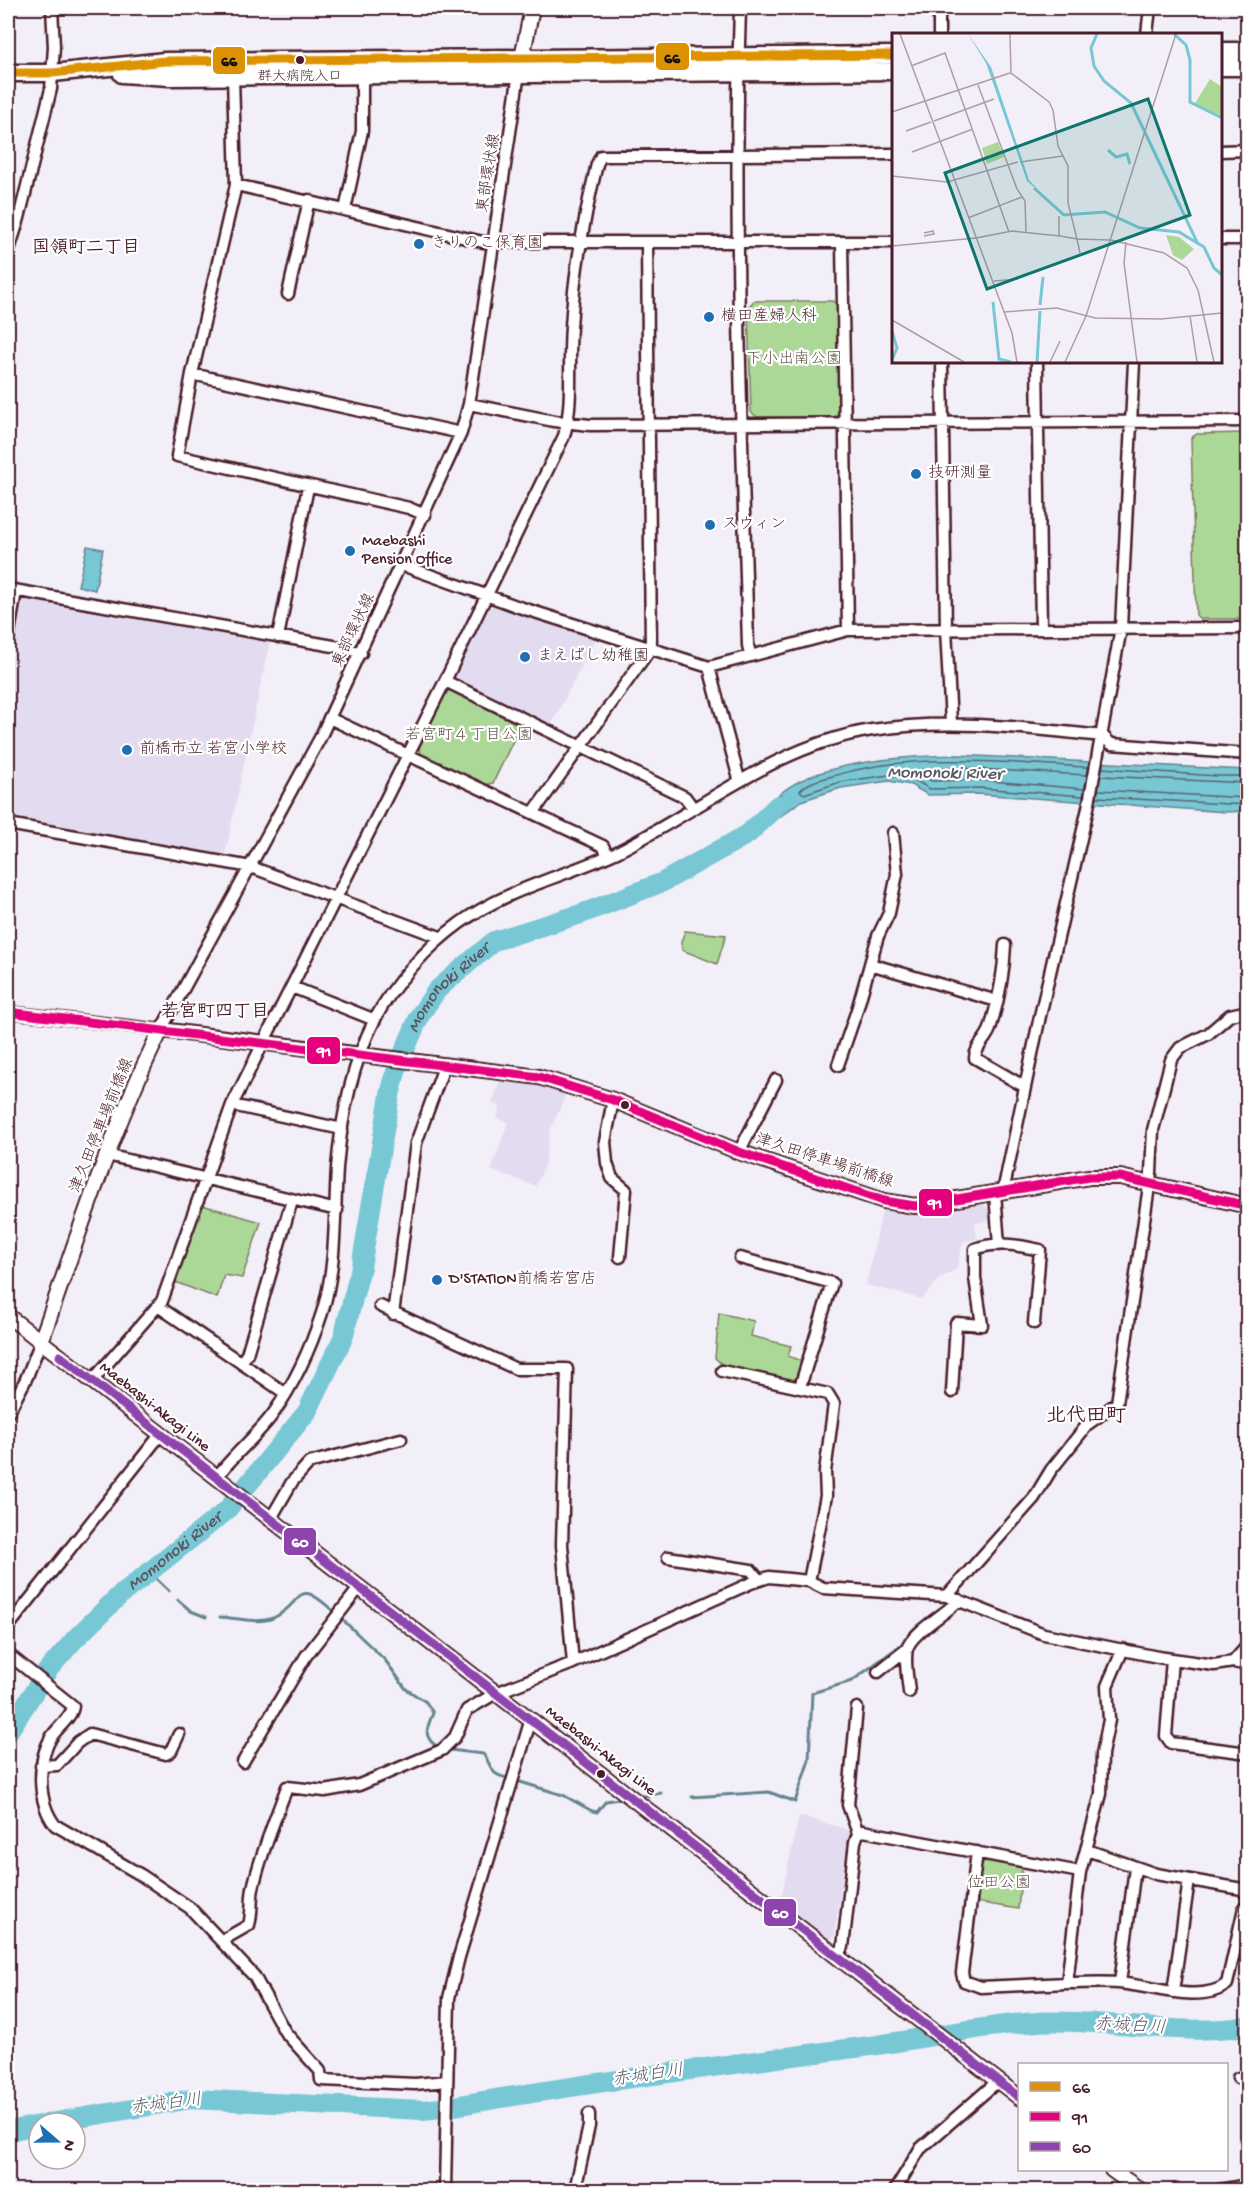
<svg xmlns="http://www.w3.org/2000/svg" width="1255" height="2198" viewBox="0 0 1255 2198" font-family="'Gochi Hand','Klee One',sans-serif">
  <rect width="100%" height="100%" fill="#f2eff8"/>
  <filter id="ink" filterUnits="userSpaceOnUse"><feTurbulence type="fractalNoise" baseFrequency=".0167" numOctaves="2"/><feDisplacementMap in="SourceGraphic" scale="12" xChannelSelector="R" yChannelSelector="G"/><feConvolveMatrix kernelMatrix="1 2 1 2 8 2 1 2 1" color-interpolation-filters="sRGB"/></filter>
  <g filter="url(#ink)">
    <!-- built -->
    <path fill="#e3dcf0" d="M23 596 270 640 225 855 8 816V685Z
      M493 606 596 638 550 727 456 681 454 675 486 609Z
      M501 1077 539 1081 568 1090 550 1131 545 1164 536 1186 491 1170 508 1122 497 1118 500 1106 492 1103Z
      M982 1203 989 1209 990 1220 975 1223 977 1239 963 1241 957 1269 938 1280 922 1299 866 1285 883 1207 924 1212Z
      M799 1816 847 1829 849 1832 834 1938 829 1939 780 1903Z"/>
    <!-- green -->
    <path fill="#acd897" stroke="#7b7c61" stroke-width="1.5" d="M754 301H833L838 307 839 412 835 417H757L751 412 748 307Z
      M1247 433V619H1200L1196 615 1191 438 1197 434Z
      M453 689 517 719 520 726 493 783 486 785 421 754 419 747 447 691Z
      M685 931 726 935 717 964 682 950 681 942Z
      M202 1205 261 1222 242 1278 224 1275 217 1298 175 1282Z
      M719 1313 754 1321 751 1336 791 1346 788 1356 801 1361 795 1383 725 1367 715 1358Z
      M986 1859 1022 1868 1018 1909 975 1902 980 1865Z"/>
    <!-- water -->
    <path fill="#77c7d4" stroke="#658490" stroke-width="1.5" d="M87 546 103 549 95 590 78 586Z
      M958 755 1247 770V811L1226 812 978 794 928 795 911 785 889 781 841 788 801 801 750 839C757 827 764 811 774 800 807 761 910 756 958 755Z"/>
    <g fill="none" stroke-linecap="round" stroke-linejoin="round">
      <!-- shore -->
      <path stroke="#5c626f" stroke-width="1.5" d="M1102 768 1217 776H1248
        M1101 776 1248 783
        M1085 789 979 780 931 781 920 772 922 770 958 768 1087 775
        M1098 790 1248 798
        M1083 796 979 788 930 789 913 779 889 775 840 782 804 794 800 791C807 782 822 779 833 776 915 751 1004 763 1089 767
        M1097 797 1248 805"/>
      <!-- stream -->
      <path stroke="#658490" stroke-width="3" d="M150 1573 169 1591
        M178 1600 191 1611 206 1617
        M220 1617C236 1618 258 1624 273 1618 305 1604 293 1574 334 1612
        M345 1622 385 1660 406 1689 426 1702 433 1713C428 1726 422 1735 435 1745
        M450 1750 483 1754C494 1767 487 1773 507 1778
        M517 1781 563 1795 592 1811 597 1812 606 1801 619 1799
        M644 1796 661 1793
        M692 1797 769 1792 795 1802 809 1760 812 1693 852 1681 901 1645 905 1638"/>
      <!-- river -->
      <g stroke="#77c7d4" stroke-width="20">
        <path id="s1" d="M8 1732 48 1670 75 1639 119 1596 226 1511 307 1412 343 1338 361 1267 390 1095 397 1068 420 1015 437 990 494 941 581 914 663 882 748 834 778 805"/>
        <path d="M49 2123 191 2099 423 2110 449 2107C584 2083 719 2066 855 2048 912 2041 967 2028 1025 2023 1099 2016 1174 2038 1248 2026"/>
        <path d="M8 2131 39 2125"/>
      </g>
      <defs>
        <path id="minor" d="M740 8C733 220 742 433 748 645L750 655
          M939 34V8
          M1147 34 1150 8
          M233 76 236 185 192 374 177 456 409 508 425 515
          M1220 151 1248 150
          M236 185 483 242H894
          M345 210 362 131V75
          M1220 239H1248
          M842 242 848 630
          M8 253 19 218 51 89 54 47 52 8
          M288 294 309 200
          M942 362 946 629 951 723
          M1037 362 1041 628
          M192 374 461 433
          M469 404 554 421 590 425 1248 421
          M402 565 519 607 709 667 848 630 1248 628
          M8 589 345 648 361 653
          M278 637 308 487
          M8 639 16 591
          M709 667 739 779
          M445 681 685 797 693 808
          M329 718 603 846 608 856
          M533 813 651 648 647 243
          M8 824 251 867 440 937
          M1005 945C1004 973 998 1003 990 1029 986 1040 975 1047 975 1058L1025 1087
          M870 964 997 1001
          M292 987 375 1020
          M8 1012 161 1030 320 738 461 433 469 404 519 73
          M838 1065 857 1010 878 936 889 913 897 874 893 833
          M613 1100 605 1142 607 1163 612 1178 626 1190 620 1257
          M232 1105 342 1129
          M739 1152 776 1080
          M107 1155 337 1210
          M1003 1192 1040 1016 1088 808 1121 628 1134 362
          M995 1193 999 1245
          M740 1258 832 1283 800 1387
          M158 1306 285 1393
          M380 1306 516 1369H567L562 1545 573 1663
          M393 1314 416 1143 445 1064
          M241 1363 247 1354 292 1200
          M722 1371 828 1394 834 1404 825 1472 826 1496 809 1581
          M92 1381 162 1301 232 1105 445 681 564 436C574 401 568 363 571 327 574 271 584 218 597 164L601 156 894 154
          M952 1392 956 1323 982 1325 975 1278V1249C996 1241 1018 1245 1040 1250L1034 1323
          M8 1413 26 1379 41 1341
          M216 1478C233 1455 256 1437 273 1414 294 1384 311 1347 322 1313 337 1265 334 1217 337 1168 341 1120 352 1065 374 1021 393 984 427 947 460 923 507 889 566 876 617 852 701 810 776 745 872 730 950 718 1025 728 1103 736L1111 744 1248 754
          M270 1520 292 1482 309 1463 401 1439
          M668 1557 751 1570 759 1580
          M947 1596 1034 1498 1051 1470 1088 1424 1117 1403 1151 1173 1153 1130 1171 1060 1180 1048 1208 1034 1230 1015 1248 1011
          M8 1627 160 1435
          M8 1654 73 1706C72 1717 58 1727 52 1736 37 1760 37 1802 55 1825L141 1875 190 1908 254 1976 285 2032 320 2071 321 2080 415 2084 447 2081
          M1172 1659 1166 1736 1171 1743 1248 1753
          M1233 1662 1248 1645
          M878 1672 907 1649
          M909 1692C908 1680 904 1661 907 1649 911 1633 946 1614 959 1600
          M857 1708 848 1805 858 1833
          M243 1762 306 1656 359 1588
          M41 1766 57 1765 78 1742 90 1734 166 1754 171 1751 179 1734
          M1087 1850 1156 1874 1242 1889 1248 1896
          M977 1852 962 1973 964 1981 981 1987 1067 1983 1080 1872 1101 1794 1102 1754 1109 1720 1107 1686 1123 1649
          M221 1941 249 1925C253 1911 250 1898 254 1884 262 1851 275 1819 287 1787L325 1791 359 1785 442 1750 455 1737 467 1710 496 1693 573 1663 751 1583 769 1577 809 1581 823 1588 947 1596 1044 1634 1158 1657 1214 1665 1233 1662 1248 1665
          M838 1957 843 1947 855 1842 858 1833 863 1831 1080 1872
          M1067 1983C1084 1983 1101 1982 1118 1983 1149 1985 1201 2005 1227 1984L1244 1908 1248 1903
          M1120 1983 1135 1868
          M1173 1992 1189 1880
          M1238 2078 1248 2076
          M445 2190 449 1998 459 1957 531 1719
          M575 2190 589 2126V2114
          M895 2190 920 2149 998 2081
          M1219 2190 1248 2185"/>
        <path id="major" d="M520 68 532 8
          M8 1316 1020 2098
          M41 1341C78 1237 111 1130 161 1030L539 1077 613 1100 739 1152 884 1201 915 1206 1089 1177H1120L1248 1206
          M1112 2170 1140 2190"/>
        <path id="highway" d="M1220 51H1248
          M1220 67H1248
          M8 73H53L165 61 894 55
          M122 74 169 77 894 71"/>
      </defs>
      <!-- minor casing -->
      <use href="#minor" stroke="#4a1f2b" stroke-width="15"/>
      <!-- major casing -->
      <use href="#major" stroke="#4a1f2b" stroke-width="18"/>
      <!-- highway casing -->
      <use href="#highway" stroke="#4a1f2b" stroke-width="21"/>
      <!-- minor -->
      <use href="#minor" stroke="#fff" stroke-width="10"/>
      <!-- major -->
      <use href="#major" stroke="#fff" stroke-width="14"/>
      <!-- highway -->
      <use href="#highway" stroke="#fff" stroke-width="16"/>
      <defs>
        <path id="bus-1" d="M8 73H53L165 61 894 55"/>
        <path id="bus-2" d="M8 1012 539 1077 613 1100 739 1152 884 1201 915 1206 1089 1177H1120L1248 1206"/>
        <path id="bus-3" d="M60 1356 1020 2098"/>
      </defs>
      <!-- bus-1 casing -->
      <use href="#bus-1" stroke="#fff" stroke-width="14"/>
      <!-- bus-2 casing -->
      <use href="#bus-2" stroke="#fff" stroke-width="14"/>
      <!-- bus-3 casing -->
      <use href="#bus-3" stroke="#fff" stroke-width="14"/>
      <!-- bus-1 -->
      <use href="#bus-1" stroke="#dd9206" stroke-width="9"/>
      <!-- bus-2 -->
      <use href="#bus-2" stroke="#e5007d" stroke-width="9"/>
      <!-- bus-3 -->
      <use href="#bus-3" stroke="#8e44ad" stroke-width="9"/>
    </g>
  </g>
  <!-- markers -->
  <g fill="#4a1f2b" stroke="#fff" stroke-width="2">
    <circle cx="300" cy="60" r="5"/>
    <circle cx="625" cy="1105" r="5"/>
    <circle cx="601" cy="1774" r="5"/>
  </g>
  <g fill="#1f6fb2" stroke="#fff" stroke-width="2">
    <circle cx="419" cy="244" r="6"/>
    <circle cx="709" cy="317" r="6"/>
    <circle cx="916" cy="474" r="6"/>
    <circle cx="710" cy="525" r="6"/>
    <circle cx="350" cy="551" r="6"/>
    <circle cx="525" cy="657" r="6"/>
    <circle cx="127" cy="750" r="6"/>
    <circle cx="437" cy="1280" r="6"/>
  </g>
  <g text-anchor="middle" dominant-baseline="central" stroke-width="4.5" stroke-linejoin="round" paint-order="stroke">
    <!-- bus labels -->
    <g font-size="14" fill="#4a1f2b" stroke="#fff">
      <text x="300" y="77">群大病院入口</text>
    </g>
    <!-- street labels -->
    <g font-size="16" fill="#4a1f2b" stroke="#fff">
      <text transform="translate(490 173) rotate(-81)">東部環状線</text>
      <text transform="translate(355 631) rotate(-65)">東部環状線</text>
      <text transform="translate(103 1126) rotate(-68)">津久田停車場前橋線</text>
      <text transform="translate(824 1162) rotate(18)">津久田停車場前橋線</text>
      <text transform="translate(154 1408) rotate(38)">Maebashi-Akagi Line</text>
      <text transform="translate(600 1752) rotate(38)">Maebashi-Akagi Line</text>
    </g>
    <!-- poi labels -->
    <g font-size="16" fill="#4a1f2b" stroke="#fff" text-anchor="start">
      <text x="431" y="244">きりのこ保育園</text>
      <text x="721" y="317">横田産婦人科</text>
      <text x="928" y="474">技研測量</text>
      <text x="722" y="525">スウィン</text>
      <text x="362" y="542">Maebashi<tspan x="362" dy="18">Pension Office</tspan></text>
      <text x="537" y="657">まえばし幼稚園</text>
      <text x="139" y="750">前橋市立 若宮小学校</text>
      <text x="449" y="1280">D'STATION前橋若宮店</text>
    </g>
    <!-- park labels -->
    <g font-size="16" fill="#67564b" stroke="#fff">
      <text x="794" y="360">下小出南公園</text>
      <text x="469" y="736">若宮町４丁目公園</text>
      <text x="999" y="1884">位田公園</text>
    </g>
    <!-- neighbourhood labels -->
    <g font-size="18" font-weight="bold" fill="#4a1f2b" stroke="#fff">
      <text x="86" y="248">国領町二丁目</text>
      <text x="215" y="1012">若宮町四丁目</text>
    </g>
    <!-- water labels -->
    <g font-size="18" font-style="italic" fill="#5a5a66" stroke="#fff">
      <text transform="translate(945 774) rotate(1)">Momonoki River</text>
      <text stroke="none"><textPath href="#s1" startOffset="896">Momonoki River</textPath></text>
      <text stroke="none"><textPath href="#s1" startOffset="248">Momonoki River</textPath></text>
      <text transform="translate(1130 2027) rotate(3)">赤城白川</text>
      <text transform="translate(648 2076) rotate(-8)">赤城白川</text>
      <text transform="translate(166 2105) rotate(-7)">赤城白川</text>
    </g>
    <!-- quarter labels -->
    <g font-size="20" font-weight="bold" fill="#4a1f2b" stroke="#fff">
      <text x="1086" y="1417">北代田町</text>
    </g>
  </g>
  <!-- overview -->
  <g transform="translate(892 33)">
    <rect width="330" height="330" fill="#f2eff8"/>
    <path d="M318 46 330 54V83L302 72ZM106 109 112 124 95 131 90 115ZM274 202 287 204 302 216 290 227 281 222Z" fill="#acd897"/>
    <path d="M76 1 99 34 137 147 147 158 135 148 94 30Z" fill="#77c7d4"/>
    <path fill="none" stroke="#77c7d4" stroke-width="3" d="M205 1 199 15 202 33 212 48 239 70 305 209M282 1 294 12 298 27V69L330 85M216 117 224 124 235 121 238 131M142 155 172 182 213 179 248 195 287 199 312 214 322 235 330 242M101 269 107 326 119 329M148 272 151 244M0 298 5 315 0 327M145 329 148 278"/>
    <path fill="none" stroke="#af9ca6" stroke-width="1.5" d="M8 1 120 300 125 329M118 1 119 40 157 69 161 77 166 113 176 133V170L185 206 218 207M19 33 53 20 117 199M86 52 125 156 133 168 134 199M0 79 118 40M42 88 102 66M14 98 39 89M20 119 81 96M128 129 171 123M0 143 55 149 126 129M76 185 130 164M32 200 41 198 42 201 32 203M167 203V183M84 205 120 198 168 203 185 206 188 220M219 207 272 220 295 235 306 257 322 329M234 209 232 230 245 329M0 213 84 205M102 248 126 246M112 279 165 275 203 285 269 286 330 280M298 283 305 329M0 287 72 329M158 329 168 308M173 329 194 283 284 1"/>
    <path fill="#0f766e" fill-opacity="0.15" stroke="#0f766e" stroke-width="3" d="M256 66 298 182 95 256 53 140Z"/>
    <rect width="330" height="330" fill="none" stroke="#4a1f2b" stroke-width="3"/>
  </g>
  <g stroke="#fff" stroke-width="2">
    <rect x="655" y="42" width="35" height="29" rx="6" fill="#dd9206"/>
    <rect x="212" y="46" width="34" height="29" rx="6" fill="#dd9206"/>
    <rect x="306" y="1036" width="35" height="29" rx="6" fill="#e5007d"/>
    <rect x="918" y="1188" width="35" height="29" rx="6" fill="#e5007d"/>
    <rect x="283" y="1527" width="34" height="29" rx="6" fill="#8e44ad"/>
    <rect x="763" y="1898" width="34" height="29" rx="6" fill="#8e44ad"/>
  </g>
  <g font-size="16" text-anchor="middle" font-weight="bold" fill="#fff">
    <text x="324" y="1056">91</text>
    <text x="935" y="1208">91</text>
    <text x="300" y="1547">60</text>
    <text x="780" y="1918">60</text>
  </g>
  <g font-size="16" text-anchor="middle" font-weight="bold" fill="#111">
    <text x="672" y="63">66</text>
    <text x="229" y="66">66</text>
  </g>
  <!-- margin -->
  <rect width="1255" height="2198" fill="none" stroke="#fff" stroke-width="30"/>
  <rect x="15" y="15" width="1225" height="2168" fill="none" stroke="#4a1f2b" stroke-width="2" filter="url(#ink)"/>
  <!-- legend -->
  <rect x="1018" y="2063" width="210" height="108" fill="#ffffff" stroke="#b7a5aa" stroke-width="1.5"/>
  <rect x="1030" y="2082" width="30" height="9" fill="#dd9206" stroke="#b7a5aa" stroke-width="1.5"/>
  <text x="1072" y="2093" font-size="18" fill="#4a1f2b">66</text>
  <rect x="1030" y="2112" width="30" height="9" fill="#e5007d" stroke="#b7a5aa" stroke-width="1.5"/>
  <text x="1072" y="2123" font-size="18" fill="#4a1f2b">91</text>
  <rect x="1030" y="2142" width="30" height="9" fill="#8e44ad" stroke="#b7a5aa" stroke-width="1.5"/>
  <text x="1072" y="2153" font-size="18" fill="#4a1f2b">60</text>
  <!-- north arrow -->
  <g transform="translate(57 2141) rotate(110)"><circle r="28" fill="#ffffff" stroke="#b7a5aa" stroke-width="1.5"/>
  <path d="M0-4.5L10 22L0 15L-10 22Z" fill="#1f6fb2"/>
  <text y="-9" font-size="16" font-weight="bold" text-anchor="middle" fill="#4a1f2b">N</text>
  </g>
</svg>
